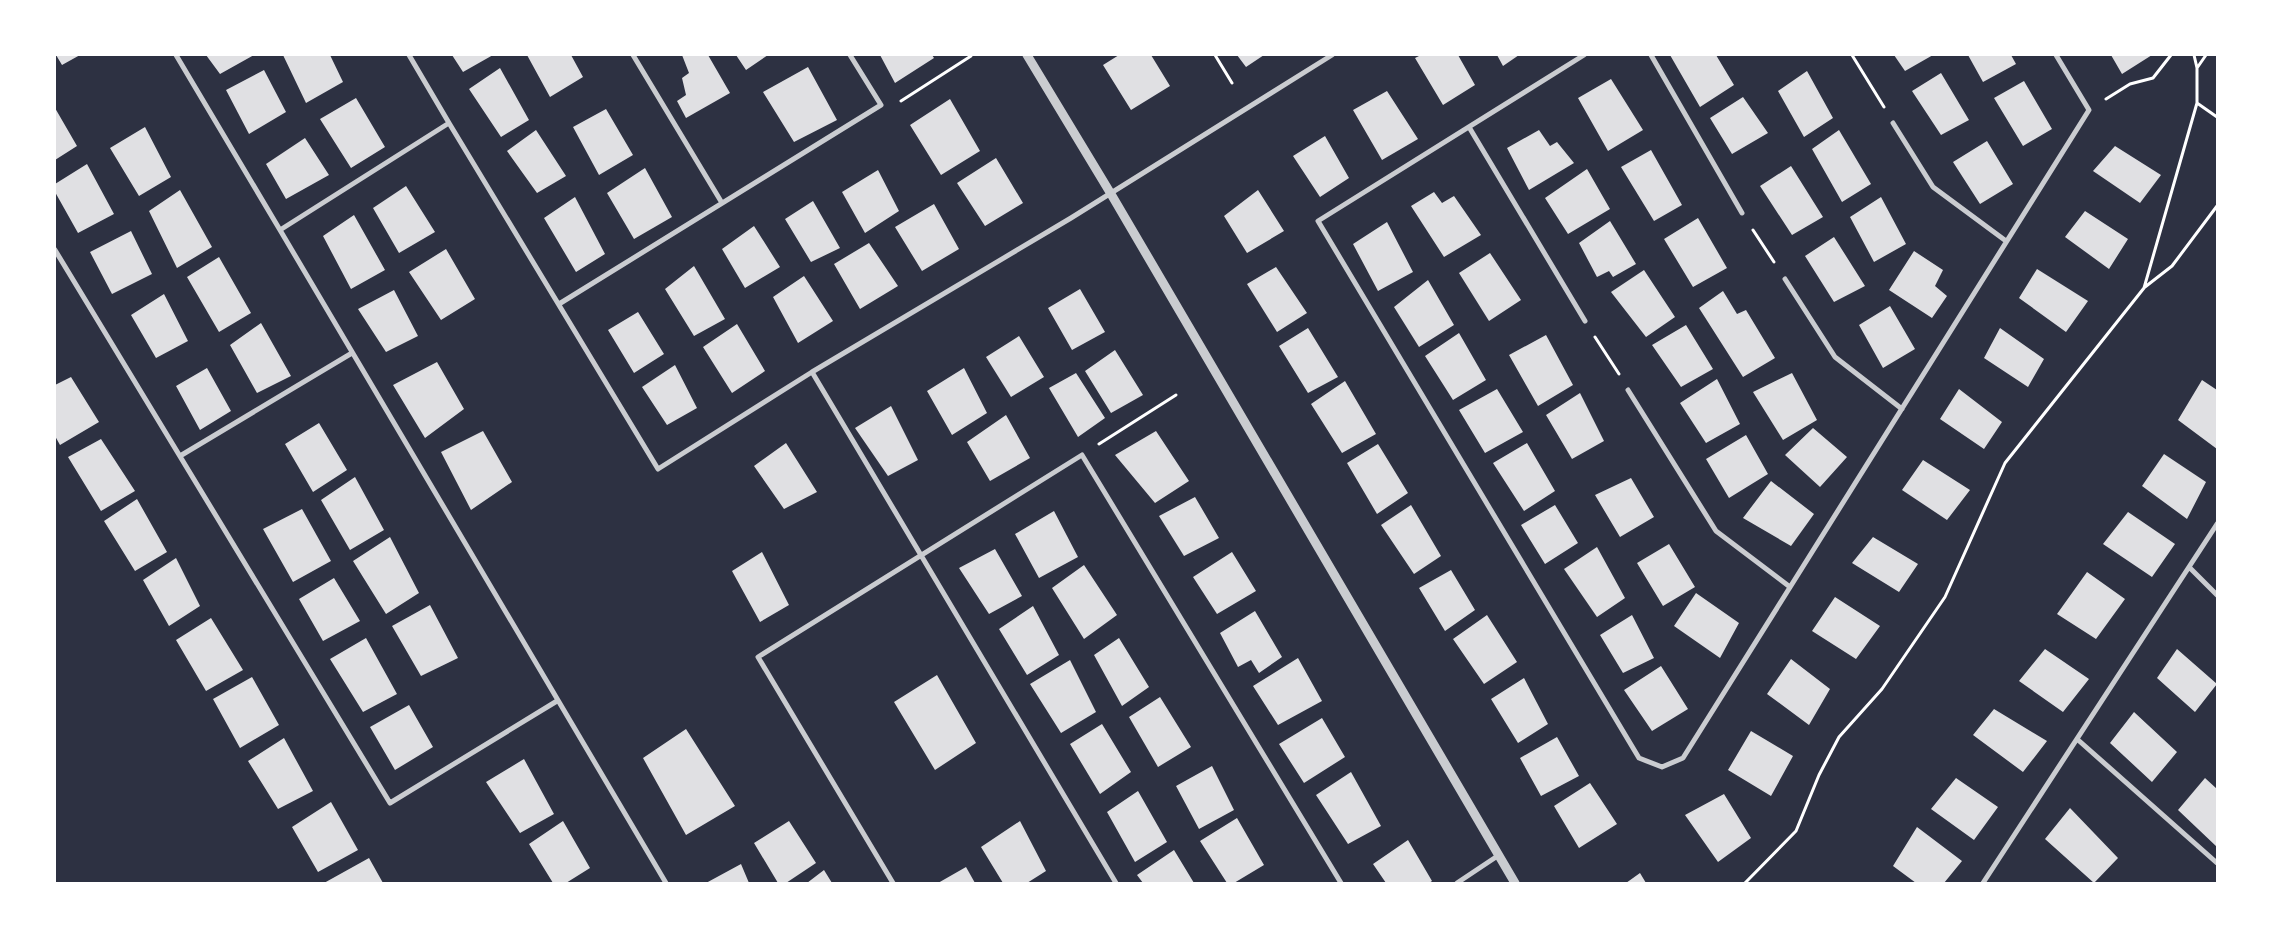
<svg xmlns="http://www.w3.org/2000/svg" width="2272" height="938" viewBox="0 0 2272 938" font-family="'Alegreya Sans',sans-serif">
  <rect width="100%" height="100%" fill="#2d3142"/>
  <!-- building -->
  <path fill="#e0e0e3" d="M56 55H80L62 65Z
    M206 55H254L220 74Z
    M283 55H330L343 82 306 103Z
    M452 55H493L463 72Z
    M527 55H571L583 77 550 97Z
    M682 55H708L730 93 686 118 677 101 686 95 682 78 689 73Z
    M736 55H768L746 70Z
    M880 55H932L934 58 895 83Z
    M1119 55H1151L1170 86 1131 110 1103 65Z
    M1237 55H1264L1246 67Z
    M1421 55H1458L1475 85 1443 105 1415 58Z
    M1497 55H1519L1503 66Z
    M1670 55H1716L1734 85 1700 107Z
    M1894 55H1933L1905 71Z
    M1968 55H2011L2016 64 1983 82Z
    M2111 55H2152L2122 74Z
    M808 67 837 120 794 142 763 92Z
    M500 68 529 120 501 137 469 89Z
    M264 70 286 112 249 134 226 90Z
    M1807 71 1833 118 1804 137 1778 91Z
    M1941 73 1969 120 1941 135 1912 91Z
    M1611 79 1643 130 1608 151 1578 98Z
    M2024 81 2052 129 2023 146 1994 98Z
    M1387 91 1418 139 1382 160 1353 110Z
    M1743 97 1768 133 1732 154 1710 118Z
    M356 98 385 147 351 168 320 119Z
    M950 99 980 151 941 175 910 125Z
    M55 108 77 146 55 160Z
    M606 109 633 155 599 175 573 127Z
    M145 127 171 177 139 196 110 148Z
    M536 130 566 176 537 193 507 151Z
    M1539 130 1550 146 1557 142 1574 163 1529 190 1507 148Z
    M1839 130 1871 184 1842 202 1812 149Z
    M1325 136 1349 178 1320 197 1293 156Z
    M305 138 329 175 286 199 266 164Z
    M1987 141 2013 184 1980 204 1953 162Z
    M2115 146 2161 175 2140 203 2093 171Z
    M1651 150 1682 205 1654 221 1621 167Z
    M996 158 1023 203 985 226 957 183Z
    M87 164 114 214 78 233 55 192V184Z
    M1791 166 1823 217 1792 235 1760 186Z
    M645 168 672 217 634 239 607 193Z
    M1587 169 1610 209 1568 234 1545 198Z
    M878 170 899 211 865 233 842 192Z
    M406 186 435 232 399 253 373 208Z
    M180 190 212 247 177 268 149 211Z
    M1258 190 1284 231 1247 253 1224 216Z
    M1434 192 1442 203 1454 196 1481 235 1444 257 1411 206Z
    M575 197 605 254 576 272 544 218Z
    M1881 197 1906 244 1874 262 1850 217Z
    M813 201 840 248 811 262 785 219Z
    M934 204 959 249 922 271 895 227Z
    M2085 211 2128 239 2109 269 2065 237Z
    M354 215 385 270 351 289 323 236Z
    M1698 218 1727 268 1693 287 1664 239Z
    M1610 221 1636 264 1613 277 1609 271 1597 277 1579 243Z
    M1387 222 1413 272 1378 291 1353 244Z
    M754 226 780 267 745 288 722 249Z
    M131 231 152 274 112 294 90 252Z
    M1834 237 1865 286 1834 302 1805 256Z
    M869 243 898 286 860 309 834 264Z
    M446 249 475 299 441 320 409 272Z
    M1914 251 1943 270 1935 286 1947 296 1932 318 1889 290Z
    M1490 253 1521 300 1489 321 1459 273Z
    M219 257 251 313 219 332 187 277Z
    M694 266 725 319 694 336 665 289Z
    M1276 267 1307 313 1277 332 1247 284Z
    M2037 269 2088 301 2066 332 2019 298Z
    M1644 270 1675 317 1646 337 1611 292Z
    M804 276 833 321 798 343 773 297Z
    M1428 280 1454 325 1419 347 1394 307Z
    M1080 289 1105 332 1072 350 1048 308Z
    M394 290 418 336 386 352 358 309Z
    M1723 291 1737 314 1746 310 1775 358 1743 377 1699 308Z
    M164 294 188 341 156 358 131 315Z
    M1890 306 1915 349 1883 368 1859 325Z
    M638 312 664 354 634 373 608 330Z
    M261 323 291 376 257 393 230 345Z
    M737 324 765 371 732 393 703 347Z
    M1686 325 1713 369 1681 387 1652 345Z
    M1308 328 1338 377 1308 393 1279 346Z
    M2000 328 2044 359 2028 387 1984 358Z
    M1459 333 1486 380 1453 400 1425 356Z
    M1546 335 1573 385 1538 406 1509 355Z
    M1019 336 1044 377 1011 397 986 357Z
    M1115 350 1143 395 1111 413 1085 371Z
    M437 362 464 409 425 438 393 385Z
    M675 365 697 408 667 425 642 387Z
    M207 368 231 411 200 430 176 386Z
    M964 368 987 413 952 435 927 391Z
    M1076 373 1105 418 1078 437 1049 388Z
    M1792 373 1817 420 1783 440 1753 392Z
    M71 377 99 422 60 445 55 436V385Z
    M1717 379 1740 424 1706 443 1680 403Z
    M2202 380 2217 390V449L2178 420Z
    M1345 381 1376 434 1342 453 1311 404Z
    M1497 389 1523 432 1485 453 1459 410Z
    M1959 389 2002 422 1984 449 1940 419Z
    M1580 393 1604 441 1572 459 1546 415Z
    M891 406 918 460 888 476 855 428Z
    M1006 415 1030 458 990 481 967 442Z
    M319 423 347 470 313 492 285 444Z
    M1813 428 1847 457 1820 487 1785 455Z
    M483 431 512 482 471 510 441 452Z
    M1156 431 1189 481 1155 503 1115 455Z
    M1746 435 1768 474 1729 498 1706 459Z
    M101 439 135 491 101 511 68 457Z
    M786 443 817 492 784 509 754 466Z
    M1527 443 1555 491 1524 511 1493 463Z
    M1378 444 1408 493 1377 514 1347 463Z
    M2164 454 2206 482 2187 519 2142 486Z
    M1923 460 1970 490 1947 520 1902 490Z
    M355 477 384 530 350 550 321 500Z
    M1631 478 1654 517 1620 537 1595 495Z
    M1771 481 1814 514 1791 546 1743 518Z
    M1195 497 1219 538 1184 556 1159 516Z
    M137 499 167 552 135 571 104 521Z
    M1411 505 1441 556 1414 574 1381 525Z
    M1555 505 1578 543 1545 564 1521 525Z
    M302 509 331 561 293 582 263 529Z
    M1054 511 1078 557 1039 578 1015 534Z
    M2128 512 2175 544 2152 577 2103 544Z
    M390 537 419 593 386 614 353 561Z
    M1873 537 1918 564 1899 592 1852 563Z
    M1669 544 1695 587 1663 606 1637 563Z
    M1597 547 1625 598 1597 617 1564 569Z
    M995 549 1022 596 989 614 959 568Z
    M762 552 789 605 760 622 732 571Z
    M1232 552 1256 591 1217 614 1193 577Z
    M176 558 200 606 169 626 143 580Z
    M1084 565 1117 615 1084 639 1052 588Z
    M1451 570 1475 610 1445 631 1419 588Z
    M2087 572 2125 599 2096 639 2057 614Z
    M334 578 360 621 323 641 299 599Z
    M1696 593 1739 623 1720 658 1674 626Z
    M1835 597 1880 626 1856 659 1812 631Z
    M430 605 458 658 421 676 392 626Z
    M1033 606 1059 655 1027 675 999 629Z
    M1255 611 1282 657 1259 673 1251 660 1238 667 1220 633Z
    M1487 615 1517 662 1484 684 1453 639Z
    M1632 615 1654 658 1623 673 1600 635Z
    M211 618 243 670 206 691 176 640Z
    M366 638 397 694 363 712 330 659Z
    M1119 638 1149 687 1122 706 1094 655Z
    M2045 649 2089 679 2063 712 2019 681Z
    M2177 649 2217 684 2195 712 2157 678Z
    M1298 658 1322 701 1278 725 1253 686Z
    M1791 659 1830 689 1809 725 1767 694Z
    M1070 660 1096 712 1061 733 1030 684Z
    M1661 666 1688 709 1652 731 1624 690Z
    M937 675 976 743 935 770 894 702Z
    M252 677 279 725 240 748 213 699Z
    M1524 678 1548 724 1518 743 1491 699Z
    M1160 697 1191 747 1158 767 1129 717Z
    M409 705 433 747 395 770 370 727Z
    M1994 709 2047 741 2023 772 1973 735Z
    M2134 712 2177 752 2152 782 2110 743Z
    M1322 718 1345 757 1304 783 1279 744Z
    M1102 724 1131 772 1100 794 1070 744Z
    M686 729 735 806 686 835 643 758Z
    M1751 731 1793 756 1771 796 1728 770Z
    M1557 737 1579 776 1541 796 1520 758Z
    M284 738 313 791 278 809 248 761Z
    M524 759 554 814 520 833 486 782Z
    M1212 766 1234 810 1199 829 1176 786Z
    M1351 772 1381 826 1348 844 1316 795Z
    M1956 778 1998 807 1974 840 1931 809Z
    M2205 778 2217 789V847L2178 810Z
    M1590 783 1617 824 1579 848 1554 806Z
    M1138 791 1167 842 1135 862 1107 812Z
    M1724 794 1751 838 1718 862 1685 815Z
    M331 802 358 850 318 872 292 827Z
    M2070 808 2118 858 2094 883 2045 839Z
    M1237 818 1264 865 1234 883H1227L1200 841Z
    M563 821 590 868 566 883H553L529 844Z
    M789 821 816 863 786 883H778L754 843Z
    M1020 821 1046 871 1027 883H1003L981 847Z
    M1917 827 1962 861 1944 883H1916L1893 866Z
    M1408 840 1432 881 1429 883H1386L1373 864Z
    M1174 850 1194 883H1143L1137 875Z
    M369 858 383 883H324Z
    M741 864 749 883H706Z
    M966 867 975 883H938Z
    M824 870 832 883H807Z
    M1640 873 1646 883H1626Z"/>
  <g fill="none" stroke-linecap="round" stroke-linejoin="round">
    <!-- path -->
    <path stroke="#fff" stroke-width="3" d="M1215 55 1232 83
      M1852 55 1884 107
      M2194 55 2197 68
      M2106 99 2130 84 2153 78 2171 55
      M901 101 971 56
      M2197 103 2217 117
      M1753 230 1774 262
      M2145 287 2172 266 2217 206
      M1595 337 1619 374
      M1099 444 1176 395
      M1745 883 1796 831 1819 775 1839 737 1882 689 1945 597 2005 463 2144 288 2197 103V68L2206 55"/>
    <!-- minor -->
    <path stroke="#caccd0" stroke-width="5" d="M176 55 280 230
      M409 55 449 123
      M633 55 722 203
      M1584 55 1318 221 1639 758 1662 767 1683 758 2089 110 2056 55
      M1651 55 1742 213
      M1893 123 1933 187 2006 241
      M1469 127 1585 321
      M55 250 390 803 557 701
      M1785 279 1835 357 1902 409
      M559 304 881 105 850 55
      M812 372 1116 883
      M1628 390 1716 531 1790 587
      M180 456 352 353
      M2189 567 2217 595
      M2077 739 2217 863
      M666 883 280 230 449 123 658 469 812 372 1071 218 1332 55
      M893 883 758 657 1082 455 1341 883
      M1457 883 1499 855
      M1983 883 2217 524"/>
    <!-- tertiary -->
    <path stroke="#caccd0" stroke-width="9" d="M1027 55 1111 194 1515 883"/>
  </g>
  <!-- border -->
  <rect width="2272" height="938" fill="none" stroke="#ffffff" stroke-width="112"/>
</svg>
